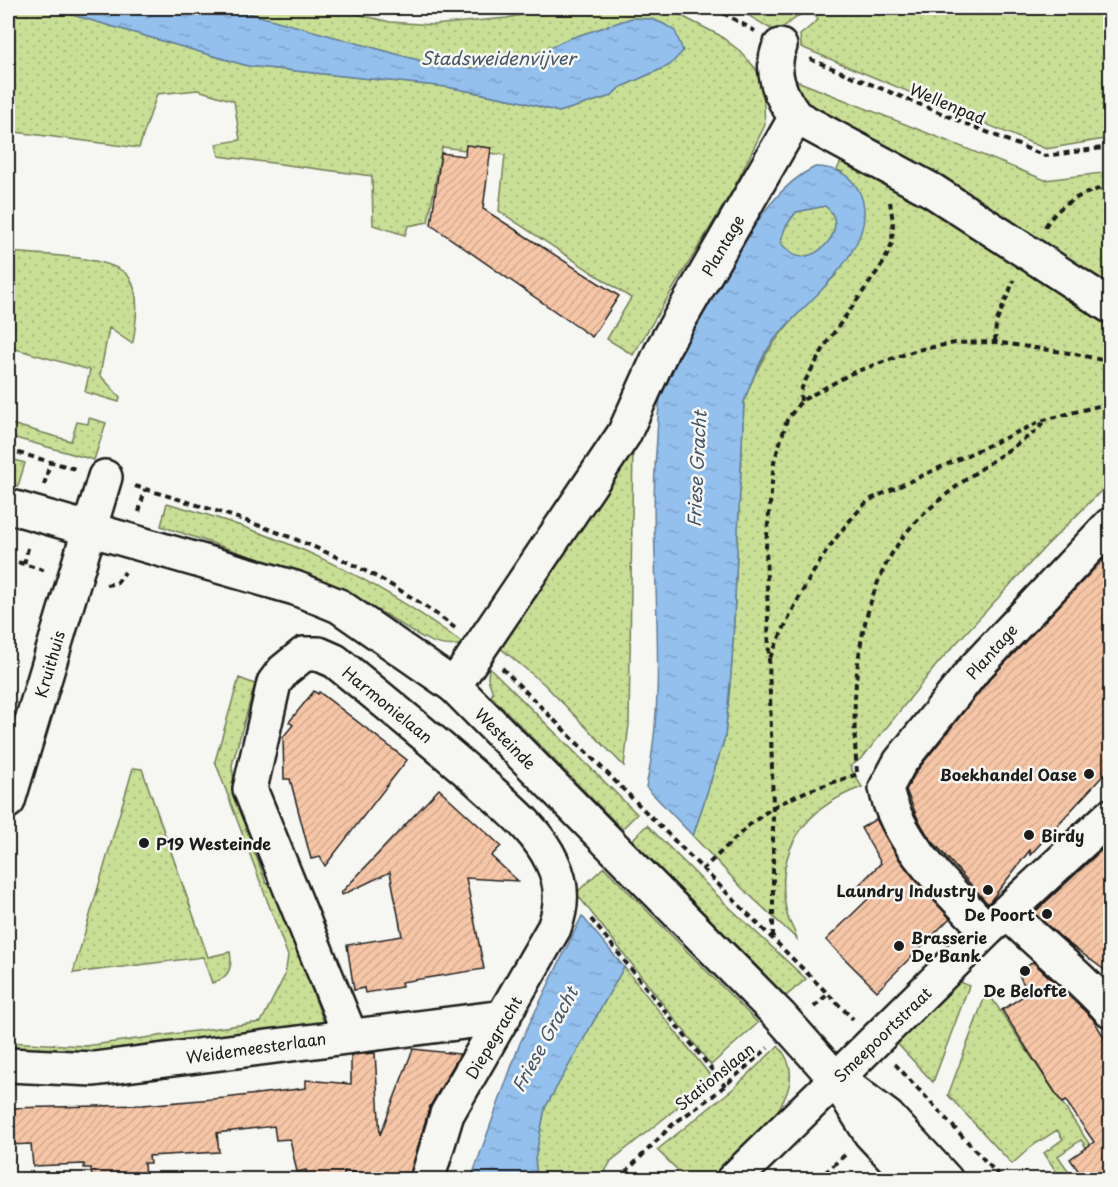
<svg xmlns="http://www.w3.org/2000/svg" width="1118" height="1187" viewBox="0 0 1118 1187" font-family="'Playpen Sans',sans-serif">
  <defs>
    <pattern id="grass-dots" width="8" height="8" patternUnits="userSpaceOnUse" patternTransform="scale(1.5)"><rect width="8" height="8" fill="#c8df95"/><path d="M2 2h.1M6 6h.1" fill="none" stroke="#abbf80" stroke-width="1.8" stroke-linecap="round"/></pattern>
    <pattern id="water-ripples" width="26" height="14" patternUnits="userSpaceOnUse" patternTransform="scale(1.5)"><rect width="26" height="14" fill="#93c0ed"/><path d="M2 4q2-2 4 0t4 0M15 11q2-2 4 0t4 0" fill="none" stroke="#7ea4cb"/></pattern>
    <pattern id="building-hatch" width="6" height="6" patternUnits="userSpaceOnUse" patternTransform="scale(1.5)"><rect width="6" height="6" fill="#f7c6a7"/><path d="M-1 1l2-2M0 6l6-6M5 7l2-2" fill="none" stroke="#d3aa8f"/></pattern>
  </defs>
  <rect width="100%" height="100%" fill="#f6f6f2"/>
  <filter id="ink" filterUnits="userSpaceOnUse"><feTurbulence type="fractalNoise" baseFrequency=".0167" numOctaves="2"/><feDisplacementMap in="SourceGraphic" scale="12" xChannelSelector="R" yChannelSelector="G"/><feConvolveMatrix kernelMatrix="1 2 1 2 8 2 1 2 1" color-interpolation-filters="sRGB"/></filter>
  <g filter="url(#ink)">
    <!-- grass -->
    <path fill="url(#grass-dots)" stroke="#727e58" stroke-width="1.5" d="M8 8H49L248 66 447 87 519 101 559 112 611 96 619 88 670 65 664 24 651 19 632 18 568 39 529 57 472 68 425 62 230 8H331L390 22 433 25 507 18 553 8H666L719 35 740 51 756 69 763 88 765 125 734 188 633 355 607 339 631 298 499 211 505 155 442 147 428 222 408 226 405 235 373 225 372 176 219 156 216 144 240 140 234 101 198 90 157 94 139 148 8 131Z
      M736 8H1110V138L1046 149 801 47 800 35 818 20 810 8 776 32Z
      M787 77 1045 180 1110 172V292L812 113Z
      M844 154 1110 317V482L1046 546 939 662 863 757 850 767 862 787C804 808 773 851 787 914 789 923 795 930 797 939L743 889 693 836 725 737 732 662 744 402C761 348 796 314 836 275L842 172 837 170Z
      M825 206C851 225 820 262 796 256 790 254 786 248 781 244L782 231 796 212Z
      M8 252C35 255 113 255 129 277 141 294 136 323 133 342L131 343 109 328 100 375 120 397 119 402 85 392 90 370 8 347Z
      M89 418 106 423 94 460 8 436V423L71 441 77 422 88 424Z
      M633 445 629 724 624 766 544 684 499 647Z
      M8 458 25 463 18 486 8 484Z
      M167 503C282 535 368 573 464 644 434 652 411 629 386 615 315 575 237 552 161 526Z
      M489 667 637 814 622 829 491 696 493 693 488 679Z
      M239 678 255 684 232 765 236 800 266 883 275 888 325 1026 103 1059 8 1057V1042L85 1046 261 1022 285 975 288 956 215 761Z
      M133 768 142 769 208 957 230 952C233 968 228 979 212 983L203 957 73 973Z
      M647 825 727 905 806 979 786 996 632 840Z
      M604 867 758 1023 711 1065 576 893Z
      M624 967 713 1079 611 1161 601 1179H537L535 1159 545 1108Z
      M952 978 969 986 933 1082 891 1037Z
      M987 991 1110 1175 1107 1177 1081 1140 1058 1156 1074 1179H1061L1044 1153 1063 1139 1057 1130 1032 1146 1012 1164 948 1095Z
      M778 1046C821 1091 741 1150 712 1179H687L657 1150 734 1088Z"/>
    <!-- water -->
    <path fill="url(#water-ripples)" stroke="#637e99" stroke-width="1.5" fill-rule="evenodd" d="M49 8H230L425 62 472 68 529 57 568 39 632 18 651 19 664 24 675 31 683 51 670 65 619 88 611 96 559 112 519 101 447 87 248 66Z
      M815 167C833 167 848 172 858 189 887 243 807 300 777 336 761 356 752 378 744 402L732 662 725 737 693 836 646 787C670 678 648 562 656 451 658 432 657 411 661 392 671 345 707 301 732 261 754 226 777 185 815 167ZM825 206C851 225 820 262 796 256 790 254 786 248 781 244 782 230 788 223 796 212Z
      M582 916 624 967 545 1108 535 1159 537 1179H471L520 1043Z"/>
    <!-- building -->
    <path fill="url(#building-hatch)" stroke="#1c1c1c" stroke-width="1.5" d="M466 145 491 148 483 209 619 296 592 337 431 225 441 153 465 156Z
      M1110 552V768L1030 855V850L988 904 928 836 918 819 906 790 916 772 989 680Z
      M314 691 318 694 319 692 407 760 325 866 320 857 311 859 290 779H284L283 737 293 725 289 722Z
      M439 789 501 846 491 856 518 881 466 878 484 969 401 982 402 987 383 990 365 993 364 988 354 990 347 945 402 936 390 872 342 895 341 893Z
      M876 819 898 858 950 918 877 991 826 940 868 899 856 888 881 863 861 828Z
      M1110 842V974L1064 940 1034 913Z
      M1033 962 1093 1019 1110 1047V1179H1084L1070 1159 1094 1142 1066 1101 1062 1103 1002 1010 1028 993 1018 973Z
      M413 1049 460 1054 429 1108 409 1179 344 1171V1179H306V1170L297 1172 290 1139 276 1140 274 1126 217 1133 219 1152 149 1156 150 1163H144L145 1179H92L91 1168H84V1164L33 1166 31 1144 8 1145V1108L143 1105 225 1098 306 1088V1080L351 1084V1055L375 1053 380 1135Z"/>
    <g fill="none" stroke-linecap="round" stroke-linejoin="round">
      <defs>
        <path id="minor" d="M780 46C769 70 780 97 796 117L933 191 1110 306
          M454 686 624 434 663 348 796 117
          M8 801 105 477
          M1007 912C1040 946 1078 974 1110 1010
          M987 930C950 891 897 843 886 788L900 762 975 668 1110 525
          M350 1035 250 789 274 683 283 671 304 654H319L335 661C383 700 432 740 479 781 505 805 537 829 552 862 563 884 563 905 554 928L447 1114 427 1180
          M8 1065 94 1069 504 1017
          M836 1079 987 930 1110 816"/>
        <path id="tertiary" d="M8 506 295 588 339 606 454 686 780 1016 836 1079 870 1133 914 1180
          M852 1090 888 1117 946 1180
          M733 1180 836 1079"/>
      </defs>
      <!-- minor casing -->
      <use href="#minor" stroke="#1c1c1c" stroke-width="38"/>
      <!-- tertiary casing -->
      <use href="#tertiary" stroke="#1c1c1c" stroke-width="38"/>
      <!-- path -->
      <path stroke="#1c1c1c" stroke-width="4" stroke-dasharray="6 4.5" stroke-linecap="butt" d="M714 8 755 31
        M810 59 1045 156 1110 147
        M1045 227C1059 203 1084 192 1110 186
        M995 342 996 323 1014 280
        M801 401 800 392 805 381 828 341 884 262 892 243 893 222 890 202
        M8 450 76 469
        M44 485 50 463
        M135 486C249 520 360 554 455 628
        M139 512 145 489
        M8 559 46 571
        M24 564 29 544
        M106 585 117 583 125 572
        M770 658C796 601 823 545 869 500L1044 420 1110 403
        M502 668 853 1019
        M857 772C850 698 856 604 900 541 929 499 997 459 1039 429L1043 421
        M702 870 748 826 773 807 807 791 858 774
        M591 919 725 1086
        M773 937V807L766 546 774 462 787 420 801 401 852 373 917 350 955 343 995 342 1076 354 1110 362
        M814 1007 829 993
        M895 1064 1003 1180
        M618 1180 672 1125 714 1095 768 1048
        M817 1180 846 1154"/>
      <!-- minor -->
      <use href="#minor" stroke="#f6f6f2" stroke-width="33"/>
      <!-- tertiary -->
      <use href="#tertiary" stroke="#f6f6f2" stroke-width="33"/>
    </g>
  </g>
  <!-- markers -->
  <g fill="#1c1c1c" stroke="#f6f6f2" stroke-width="2">
    <circle cx="1089" cy="774" r="6"/>
    <circle cx="1029" cy="835" r="6"/>
    <circle cx="144" cy="843" r="6"/>
    <circle cx="988" cy="890" r="6"/>
    <circle cx="1047" cy="914" r="6"/>
    <circle cx="899" cy="946" r="6"/>
    <circle cx="1025" cy="971" r="6"/>
  </g>
  <g text-anchor="middle" dominant-baseline="central" stroke-width="5" stroke-linejoin="round" paint-order="stroke">
    <!-- street labels -->
    <g font-size="16" fill="#1c1c1c" stroke="#f6f6f2">
      <text transform="translate(948 103) rotate(23)">Wellenpad</text>
      <text transform="translate(722 245) rotate(-60)">Plantage</text>
      <text transform="translate(991 651) rotate(-48)">Plantage</text>
      <text transform="translate(49 664) rotate(-74)">Kruithuis</text>
      <text transform="translate(388 704) rotate(39)">Harmonielaan</text>
      <text transform="translate(506 738) rotate(45)">Westeinde</text>
      <text transform="translate(882 1034) rotate(-44)">Smeepoortstraat</text>
      <text transform="translate(493 1037) rotate(-59)">Diepegracht</text>
      <text transform="translate(256 1047) rotate(-8)">Weidemeesterlaan</text>
      <text transform="translate(714 1076) rotate(-39)">Stationslaan</text>
    </g>
    <!-- poi labels -->
    <g font-size="16" font-weight="bold" fill="#1c1c1c" stroke="#f6f6f2" text-anchor="end">
      <text x="1077" y="774">Boekhandel Oase</text>
      <text x="1041" y="835" text-anchor="start">Birdy</text>
      <text x="156" y="843" text-anchor="start">P19 Westeinde</text>
      <text x="976" y="890">Laundry Industry</text>
      <text x="1035" y="914">De Poort</text>
      <text x="911" y="937" text-anchor="start">Brasserie<tspan x="911" dy="18">De Bank</tspan></text>
      <text x="1025" y="990" text-anchor="middle">De Belofte</text>
    </g>
    <!-- water labels -->
    <g font-size="18" font-style="italic" fill="#465565" stroke="#f6f6f2">
      <text x="498" y="57">Stadsweidenvijver</text>
      <text transform="translate(696 469) rotate(-87)">Friese Gracht</text>
      <text transform="translate(544 1039) rotate(-61)">Friese Gracht</text>
    </g>
  </g>
  <!-- margin -->
  <rect width="1118" height="1187" fill="none" stroke="#f6f6f2" stroke-width="30"/>
  <rect x="15" y="15" width="1088" height="1157" fill="none" stroke="#1c1c1c" stroke-width="2" filter="url(#ink)"/>
</svg>
